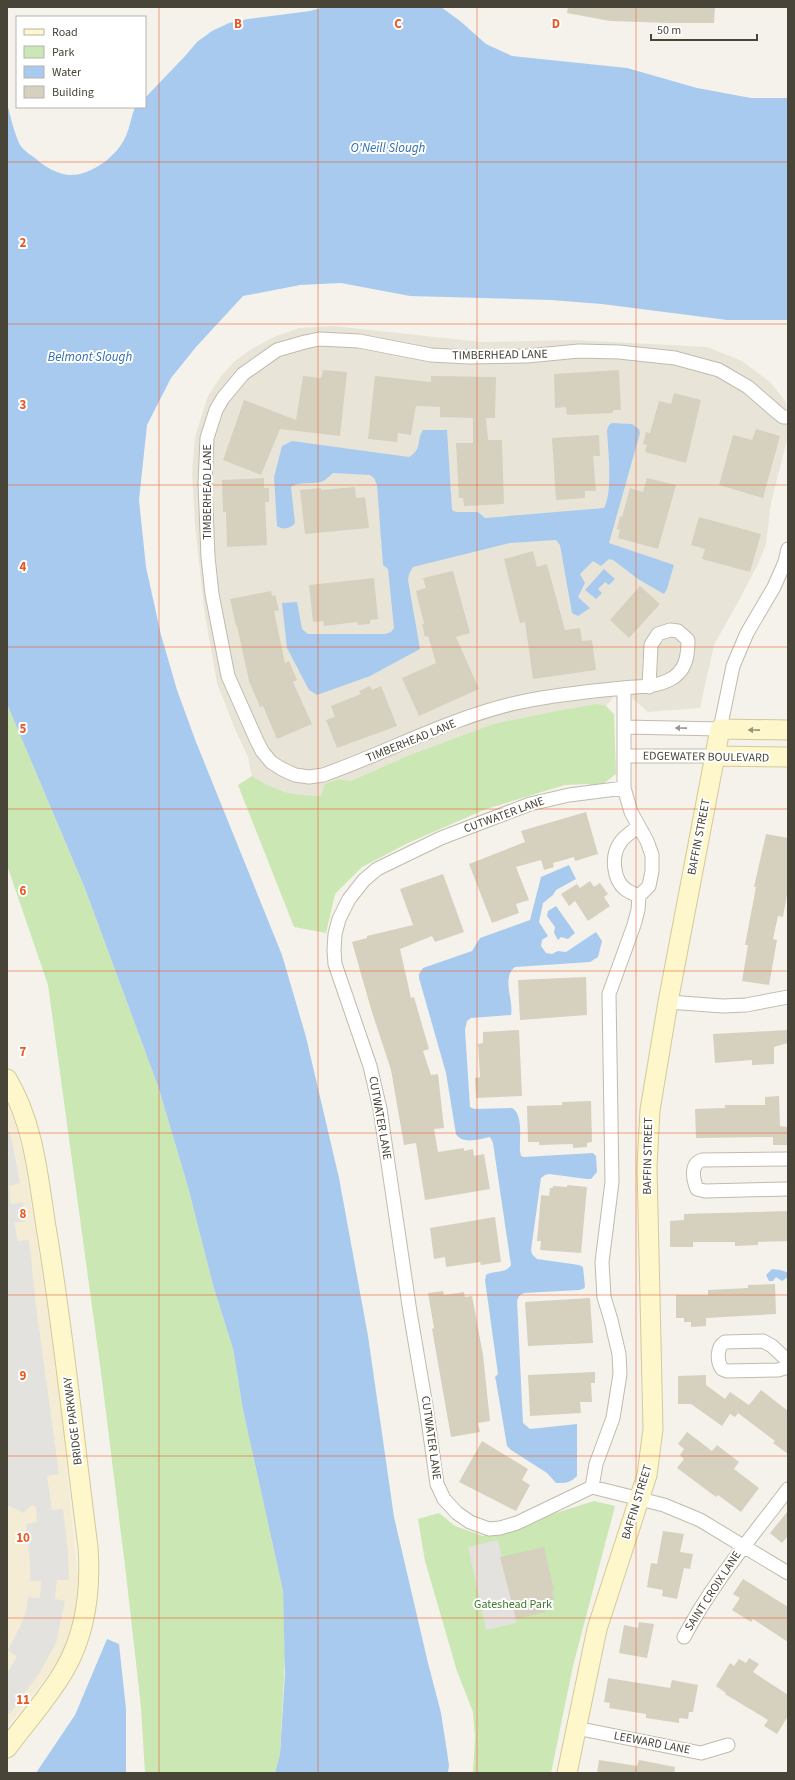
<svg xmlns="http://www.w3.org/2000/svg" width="795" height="1780" viewBox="0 0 795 1780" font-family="'Source Sans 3',sans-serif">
  <rect width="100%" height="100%" fill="#f4f2ea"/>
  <!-- residential -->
  <path fill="#e8e5d8" d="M334 326 481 342 574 340 707 347 742 361 770 382 786 402 787 426V440L771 503 766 544 759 562 742 595 714 645 700 708 648 712 632 698 627 681 606 706 493 724 407 756 351 781 340 779 321 796H302L274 789 252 776 248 757 234 727 217 683 204 609 195 524 192 473 195 437 208 396 221 376 236 360 253 348 274 337 299 328Z"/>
  <!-- commercial -->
  <path fill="#f5ecd6" d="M7 1104 15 1124 24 1158 62 1400 65 1453 78 1577 76 1614 66 1645 57 1663 7 1727Z"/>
  <!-- green -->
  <path fill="#cae7b4" d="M7 704 84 886 158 1086 188 1187 213 1285 233 1349 243 1410 283 1591 285 1657 280 1754 275 1773H145L141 1707 126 1574 101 1372 48 985 7 865Z
    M597 704 606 706 614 714 616 774 599 787 587 784 565 785 486 809 408 843 362 867 335 894 326 933 294 927 238 785 252 776C277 791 291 796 321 796L325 784 340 779 351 781 407 756 493 724 557 711Z
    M594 1501 615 1506 573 1666 551 1773H473L475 1736 473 1712 457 1671 425 1561 418 1519 439 1513 455 1526 483 1536Z"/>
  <!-- parking -->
  <path fill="#e3e2de" d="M7 1128 11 1137 20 1183 9 1186 11 1204 23 1202 26 1221 14 1223 18 1241 29 1240 36 1306 59 1474 47 1476 52 1510 63 1509 68 1551 69 1580H57L55 1599 65 1601 56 1643 40 1672 9 1715 7 1713V1673L17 1657 8 1650 20 1627 26 1612 28 1597 40 1598 41 1581H30V1564L26 1524 37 1522 36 1507 32 1505 23 1513 7 1505Z
    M498 1540 517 1623 486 1630 468 1547Z"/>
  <!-- water -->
  <path fill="#a8caef" d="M325 7H441L460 21 486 44 512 56 627 68 697 88 751 98H788V320H727L602 304 551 300 410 296 341 283 300 285 243 296 196 347 171 378 147 425 139 500 146 567 161 635 177 690 196 742 282 955 306 1037 339 1178 368 1336 394 1517 428 1663 441 1713 449 1765 448 1773H275L280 1754 285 1673 283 1591 243 1410 233 1349 213 1285 188 1187 158 1086 84 886 7 704V104C11 117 14 133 20 145 23 150 31 155 36 159 42 164 49 169 57 172 78 182 105 165 118 149 130 134 129 123 135 107H145V98L186 55 197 42 212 31 229 23 248 19 310 11Z
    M612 423 632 424 639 429 640 433 609 543 674 565 667 589 664 594 638 579 613 560 609 559 601 566 593 561 580 574 585 583 578 597 590 608 578 616 572 613 560 545 556 540 510 543 413 567 409 574 408 580 420 649 370 676 317 695 309 690 287 648 282 603 297 602 302 629 308 634H385L391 632 394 628 388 569 383 565 377 485 374 478 370 475 333 473C330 475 328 478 325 480 316 486 301 480 291 487L295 523C291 529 282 530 277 526L274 477 282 446 292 441 409 457C423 449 416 440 423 430H447L452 510 456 512H478L485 518 604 508C613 492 608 449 607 430L609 425Z
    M604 569 615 579 609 585 605 582 598 589 602 593 596 599 585 590Z
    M569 865 576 879 556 890 553 895 543 903 539 922 548 936 542 940 541 946 546 953 552 954 558 951 566 952 596 932 602 941 598 957 590 962 515 967C501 978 514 1000 511 1015L471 1018 467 1021 465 1030 470 1107 474 1109 512 1108C524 1115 519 1140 520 1151L521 1156 524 1157 593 1153 596 1156 597 1172 591 1179H587L549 1174 545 1175 541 1178 531 1250 532 1254 537 1259 579 1265 583 1267 585 1287 583 1289 579 1290 524 1293 519 1296 517 1301 523 1423 530 1429 577 1424V1476C570 1483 566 1483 556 1483L547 1473 511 1450 507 1446 496 1381 495 1377 498 1374 485 1280 486 1275C494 1270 506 1274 511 1265L493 1143 490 1137C479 1139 463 1145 456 1134L446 1073 419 978V974L423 968 472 951 480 938 530 920 541 877Z
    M556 906 575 933 568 939 561 937 558 940 554 933 555 927 547 916 548 911Z
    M772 1269C778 1270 783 1270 788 1273V1277L782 1281 776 1277 773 1281H769L766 1275Z
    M107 1639 119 1644 126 1709V1773H36L75 1715Z"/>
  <!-- building -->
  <path fill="#d6d0bf" d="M568 7H715L714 23H672L610 21 567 13Z
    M323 370 347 372 340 436 280 429 261 475 223 460 244 400 296 420 303 376 321 378Z
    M619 370 621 410H613V413L567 415 566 407 555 408 554 374Z
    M375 376 431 382V376L496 377 495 418H486L488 440H502L504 504 464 506 463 498H459L456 443H473V418L440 417V407L416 406 411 435 398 433 397 442 368 439Z
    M674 393 701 400 686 463 645 452 647 445 643 444 646 432 650 433 659 401 671 404Z
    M756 429 780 436 763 498 719 485 733 435 752 440Z
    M599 435 600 456H593L596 491H585V498L556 500 552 438Z
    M264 478V488H269V502H265L267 545 227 547 226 512H223L222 480Z
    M647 478 676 485 658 549 618 538 620 530 617 529 620 516 622 517 630 488 643 492Z
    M355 487 356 498 365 497 369 528 305 534 300 490 321 488V490Z
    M699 517 761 534 750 572 702 559 705 549 691 545Z
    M533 551 537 567 547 564 565 630 580 628 582 641 592 640 596 670 533 679 525 622 520 623 504 559Z
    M453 571 470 633 456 637 479 689 419 716 402 678 436 663 428 636 425 637 422 624H424L416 591 426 588 423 578Z
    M374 578 378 619 370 620V624L358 625 357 622 324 626 323 621 313 622 309 585Z
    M640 586 660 604 629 638 610 620Z
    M271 591 272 596 275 595 279 610 274 611 285 663 289 661 297 680 293 682 312 724 277 739 263 706 260 707 249 681 237 626H236L230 599Z
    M370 686 372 690 381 686 397 726 337 748 326 720 335 717 331 706 361 694 359 691Z
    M586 812 598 854 575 861 574 857 553 863 554 867 544 870 541 860 516 867 529 900 516 904 519 913 492 923 469 864 525 842 521 831Z
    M766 834 788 838V889L783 917 778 916 773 939 777 940 769 985 742 981 748 945H745L756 887H754Z
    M443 874 464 932 435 942 432 936 400 949 411 998 414 997 429 1049 423 1051 431 1075 438 1074 444 1128 434 1129 438 1152 464 1148V1151L473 1149 474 1156 484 1154 490 1189 425 1200 416 1143 404 1145 391 1070 371 1009 352 942 367 938V936L413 925 400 889Z
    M590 881 594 887 600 883 608 894 604 897 610 906 588 921 575 901 569 906 561 894 577 884 580 888Z
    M586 977 587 1015 520 1020 518 980Z
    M519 1030 522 1096 476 1098 475 1078 480 1077 478 1044 483 1043V1032Z
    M788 1030V1043L774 1047V1064L752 1065V1060L715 1063 713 1034Z
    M779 1096 780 1126 787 1127V1145H773V1137L696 1138 695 1109 725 1108V1105H765V1097Z
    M591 1101 592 1142 587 1143V1147L573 1148V1144L539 1145V1142H528L527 1106 562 1105V1102Z
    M567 1185 587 1187 581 1253 540 1250 541 1241H537L541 1195 549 1196 550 1188H553V1186L567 1187Z
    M788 1211V1241L758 1242V1245L735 1246V1242H693V1247H670V1221L684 1220V1214Z
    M495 1217 501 1262 481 1265 480 1262 446 1267 445 1257 434 1259 430 1228Z
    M775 1284 776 1314 706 1318V1326L691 1327V1322H684V1318H676V1295H708V1290L748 1288V1285Z
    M443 1291 444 1295 464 1292 465 1297 472 1296 483 1355 490 1421 478 1423 480 1432 451 1437 432 1329 434 1328 428 1293Z
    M590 1298 593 1343 528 1346 525 1302Z
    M595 1372V1383H591L592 1402H580L581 1413 530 1416 528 1375Z
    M706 1375V1385L725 1399 730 1392 749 1405 761 1390 788 1411V1454L773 1443 775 1441 738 1413 735 1417 730 1414 722 1426 691 1404H678V1376Z
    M687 1432 712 1451 717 1445 739 1462 734 1469 759 1488 741 1512 718 1495 716 1497 677 1468 684 1459 680 1455 684 1449 678 1444Z
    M482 1441 528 1469 522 1480 530 1485 516 1511 459 1482Z
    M788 1511V1536L782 1543 770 1533Z
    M663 1531 684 1534 680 1552 693 1554 690 1569 684 1568 677 1599 662 1596 663 1590 647 1587 651 1563 657 1564Z
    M544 1547 554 1591H552L554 1600 543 1603 545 1612 516 1619 500 1557Z
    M743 1579 788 1607V1642L753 1619 751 1622 732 1610 740 1598 733 1594Z
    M639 1622 654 1624 647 1658 619 1653 624 1625 638 1628Z
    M749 1658 759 1664 753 1672 788 1695V1716L777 1734 764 1726 768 1720 725 1694 726 1693 716 1686 730 1663 734 1666 739 1659 746 1663Z
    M608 1678 670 1688 672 1680 698 1685 693 1712H689L688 1719 679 1718V1723L646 1718V1714L609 1708 610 1703 604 1702Z
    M599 1760 637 1766 639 1760 675 1767 674 1773H597Z"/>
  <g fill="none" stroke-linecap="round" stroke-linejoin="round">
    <defs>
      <path id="street" d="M649 687 651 645 658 634 670 630 678 631 688 640C688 656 686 672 669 680 654 688 638 686 622 688 587 692 551 695 516 703 450 718 388 752 323 775L309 777 295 775 282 769 271 762 262 751 256 739 228 676 212 594 208 557 205 484 207 438 216 410 223 398 243 374 277 350 305 342 319 339 359 341 431 355 469 357 527 356 579 351 619 352 675 358 719 370 748 387 778 413 783 417H788
        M624 688V788L631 812 647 841 652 855V871L649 886 639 896 638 910 634 925 609 994 612 1182 602 1262 604 1297 611 1320 619 1354 620 1374 613 1418 596 1464 592 1487 517 1523 500 1528 489 1529 470 1522 457 1513 444 1499 437 1484 426 1406 410 1312 380 1109 370 1066 335 964 334 950 335 934 339 919 349 899 364 880 377 869 441 838 530 804 569 795 624 788
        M624 727 720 729 733 666 747 633 774 587 785 562 788 549
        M624 756H714
        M638 827C632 832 624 836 620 843 611 856 613 879 625 889 629 892 634 894 639 896
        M668 1002 723 1006 746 1005 788 997
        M788 1159 702 1160C690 1164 693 1179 697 1189L705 1191 788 1189
        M788 1361 772 1346 763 1341 725 1342C716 1347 717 1362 722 1369L727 1371 778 1370 788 1367
        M592 1487 664 1505 700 1520 788 1573
        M684 1637C713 1582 751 1538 788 1489
        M576 1728 701 1753 728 1745"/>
      <path id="secondary" d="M714 756 788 757
        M7 1079C34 1124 38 1176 46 1227 64 1333 74 1440 88 1547 91 1589 86 1632 65 1669 49 1697 26 1722 7 1748
        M567 1773 597 1629 647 1475 653 1429 647 1167 650 1110 668 1002 720 729 788 730"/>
    </defs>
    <!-- street casing -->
    <use href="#street" stroke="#c0bbac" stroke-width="15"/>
    <!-- secondary casing -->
    <use href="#secondary" stroke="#d3ca9a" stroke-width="21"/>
    <!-- street -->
    <use href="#street" stroke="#fff" stroke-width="13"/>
    <!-- secondary -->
    <use href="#secondary" stroke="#fdf7cb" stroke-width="19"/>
  </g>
  <!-- one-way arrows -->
  <defs><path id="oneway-solid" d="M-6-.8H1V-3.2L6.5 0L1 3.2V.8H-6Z"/></defs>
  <use fill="#9a9892" href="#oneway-solid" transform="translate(681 728) rotate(-179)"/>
  <use fill="#99957a" href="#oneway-solid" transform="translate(754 730) rotate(-179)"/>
  <!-- grid -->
  <path fill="none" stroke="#eb5822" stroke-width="1" stroke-opacity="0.55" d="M159 7V1773M318 7V1773M477 7V1773M636 7V1773M7 162H788M7 324H788M7 485H788M7 647H788M7 809H788M7 971H788M7 1133H788M7 1295H788M7 1456H788M7 1618H788"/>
  <g text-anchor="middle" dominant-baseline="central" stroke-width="4" stroke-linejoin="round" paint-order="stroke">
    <!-- street labels -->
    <g font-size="12" fill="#484438" stroke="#fff">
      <text transform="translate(500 355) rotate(-1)">TIMBERHEAD LANE</text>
      <text transform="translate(207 492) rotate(-90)">TIMBERHEAD LANE</text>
      <text transform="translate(411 741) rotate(-22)">TIMBERHEAD LANE</text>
      <text transform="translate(706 757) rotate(1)">EDGEWATER BOULEVARD</text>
      <text transform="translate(504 815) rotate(-20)">CUTWATER LANE</text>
      <text transform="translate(699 837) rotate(-79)">BAFFIN STREET</text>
      <text transform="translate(380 1118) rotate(80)">CUTWATER LANE</text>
      <text transform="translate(648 1156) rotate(-89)">BAFFIN STREET</text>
      <text transform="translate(73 1421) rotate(-97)">BRIDGE PARKWAY</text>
      <text transform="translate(431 1438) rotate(82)">CUTWATER LANE</text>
      <text transform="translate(637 1502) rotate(-73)">BAFFIN STREET</text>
      <text transform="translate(713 1591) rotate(-57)">SAINT CROIX LANE</text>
      <text transform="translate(652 1743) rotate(11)">LEEWARD LANE</text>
    </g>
    <!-- park labels -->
    <g font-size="12" fill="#40792c" stroke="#fff">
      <text x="513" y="1604">Gateshead Park</text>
    </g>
    <!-- water labels -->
    <g font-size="13" font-style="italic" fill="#336eb2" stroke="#fff">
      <text x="388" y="148">O'Neill Slough</text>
      <text x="90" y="357">Belmont Slough</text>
    </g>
  </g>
  <g font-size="13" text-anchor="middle" font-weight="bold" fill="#eb5822" stroke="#fff" stroke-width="4" stroke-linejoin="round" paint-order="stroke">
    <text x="238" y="28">B</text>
    <text x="398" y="28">C</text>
    <text x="556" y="28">D</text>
    <text x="23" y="247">2</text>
    <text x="23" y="409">3</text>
    <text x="23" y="571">4</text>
    <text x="23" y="733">5</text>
    <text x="23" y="895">6</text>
    <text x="23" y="1056">7</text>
    <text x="23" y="1218">8</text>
    <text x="23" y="1380">9</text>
    <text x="23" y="1542">10</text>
    <text x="23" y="1704">11</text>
  </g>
  <!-- border -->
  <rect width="795" height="1780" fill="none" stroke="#484438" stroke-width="16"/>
  <!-- legend -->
  <rect x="16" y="16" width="130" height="92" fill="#ffffff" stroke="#b6b4af"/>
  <rect x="24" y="29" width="20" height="6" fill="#fdf7cb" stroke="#b6b4af"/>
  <text x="52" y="36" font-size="12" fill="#484438">Road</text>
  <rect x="24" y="46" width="20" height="12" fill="#cae7b4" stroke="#b6b4af"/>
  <text x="52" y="56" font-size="12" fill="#484438">Park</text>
  <rect x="24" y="66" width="20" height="12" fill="#a8caef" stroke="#b6b4af"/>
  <text x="52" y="76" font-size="12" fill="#484438">Water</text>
  <rect x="24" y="86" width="20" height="12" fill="#d6d0bf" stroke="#b6b4af"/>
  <text x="52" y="96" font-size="12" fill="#484438">Building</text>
  <!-- scale -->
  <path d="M651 34v6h106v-6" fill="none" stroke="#484438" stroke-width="2"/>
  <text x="657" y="34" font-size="12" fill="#484438" stroke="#ffffff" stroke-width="3" paint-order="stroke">50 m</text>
</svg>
